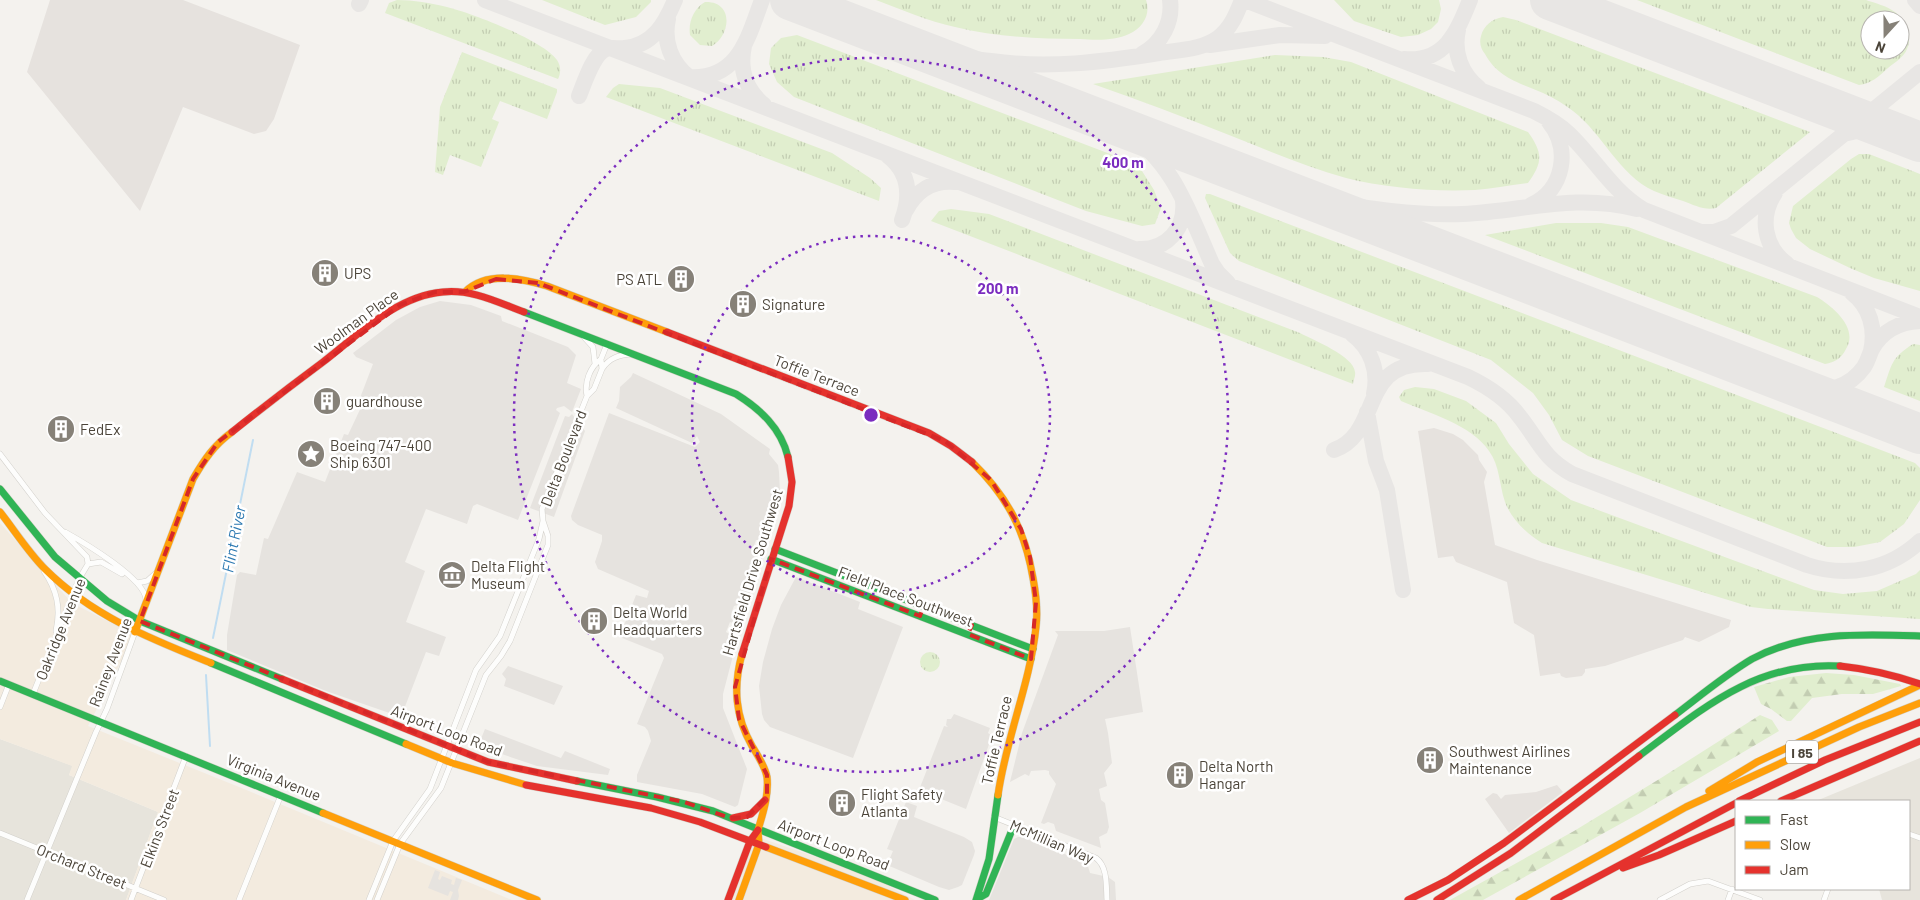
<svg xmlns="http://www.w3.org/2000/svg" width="1920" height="900" viewBox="0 0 1920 900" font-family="Barlow,sans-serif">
  <defs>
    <pattern id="grass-tufts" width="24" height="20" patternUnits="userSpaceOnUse" patternTransform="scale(1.25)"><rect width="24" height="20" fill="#e1eecf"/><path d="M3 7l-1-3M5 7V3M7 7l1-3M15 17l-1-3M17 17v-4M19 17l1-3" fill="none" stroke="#c3cdb2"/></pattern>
    <pattern id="forest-firs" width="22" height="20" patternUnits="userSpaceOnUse" patternTransform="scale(1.25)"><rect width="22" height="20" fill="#e1eecf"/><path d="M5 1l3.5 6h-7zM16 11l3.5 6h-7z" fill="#c3cdb2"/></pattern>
  </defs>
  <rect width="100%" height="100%" fill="#f4f2ee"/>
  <!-- residential -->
  <path fill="#e7e4dc" d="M0 739 73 766 69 775 158 812 126 900H0Z
    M1920 758V900H1882L1879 889H1909V801H1816Z"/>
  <!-- commercial -->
  <path fill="#f3ebdf" d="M0 523 72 603 135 635 88 726 244 789 512 900H126L158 812 69 775 72 766 0 739Z
    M755 836 866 874 915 900H732Z"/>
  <!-- industrial -->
  <path fill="#e6e2de" d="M50 0H183L300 45 274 119 266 131 254 134 183 107 140 211 27 72Z
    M1434 428 1453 434 1463 440 1478 455 1479 460 1487 472 1484 482 1495 545 1537 560 1731 620 1729 627 1699 642 1685 637 1683 640 1605 666 1585 669V672L1582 676 1566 678 1561 676 1560 673 1540 676 1534 635 1514 623 1507 582 1456 562 1453 556 1438 558 1418 431Z
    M1557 785 1563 792 1509 833 1485 799 1493 793 1497 794 1501 799 1505 795 1536 792Z"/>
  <!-- grass -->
  <path fill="url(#grass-tufts)" fill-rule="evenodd" d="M397 0C414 0 430 3 447 7 471 13 543 40 557 60 561 66 561 73 558 79L385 13 389 3Z
    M542 0H651V2L636 17 605 25Z
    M876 0H1146C1151 14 1143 28 1129 34 1115 41 1095 40 1080 39 1038 39 997 37 955 27 928 21 902 10 876 0Z
    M1334 0H1439L1441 9 1438 22 1431 29 1418 35 1401 37 1354 21Z
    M1637 0H1866C1875 3 1887 6 1895 12 1905 19 1913 37 1907 49 1904 57 1894 63 1888 68 1879 76 1871 84 1859 85ZM1870 20H1900V50H1870Z
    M705 2C734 1 731 35 712 46L700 45 690 35C688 22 694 8 705 2Z
    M1503 17 1516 20 1810 132 1716 208C1705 211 1694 205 1683 201 1674 198 1663 195 1654 191 1619 175 1603 134 1573 111 1564 104 1554 98 1543 93 1520 83 1498 78 1485 54 1481 49 1479 43 1481 36 1484 25 1492 19 1503 17Z
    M797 35 1126 160 1142 171 1154 190 1161 208 1155 224 1142 226 1086 211 794 97 777 82 769 64 771 48 781 38Z
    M462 52 557 89V92L547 119 500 101 492 119 499 122 481 167 450 155 443 175 435 172 440 107Z
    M1275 55 1323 57 1351 62 1528 132C1543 153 1543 162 1528 183 1510 185 1492 189 1475 190 1435 192 1385 188 1346 178 1306 167 1267 150 1229 135 1184 117 1139 100 1093 84Z
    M619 84 660 88 832 153 870 178 881 188 879 201 606 97 613 88Z
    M1859 154H1869L1920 174V291L1874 278 1850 268 1810 249 1796 238 1791 229 1789 223 1793 206 1851 159Z
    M1206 194H1210L1915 463 1920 468V500L1904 524 1880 542 1854 547H1827L1588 456 1562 440 1549 415 1533 393 1491 360 1239 261 1230 253 1205 198Z
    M951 209 989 214 1300 333C1313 340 1354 356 1355 372 1356 376 1353 381 1353 384L931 221 939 211Z
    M1556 223H1601L1628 227 1817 297C1833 307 1859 328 1846 349 1841 359 1835 362 1825 364L1485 235Z
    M1913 344 1920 345V401L1884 387C1892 364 1891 358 1913 344Z
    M1415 387 1434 389 1466 401 1496 423 1509 444 1533 474 1571 500 1814 590 1843 594 1877 591 1916 574 1920 570V619L1768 609 1751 607 1542 543C1527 534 1511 519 1505 502 1499 484 1500 466 1489 451 1472 425 1429 413 1401 401L1399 397 1404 390Z
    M920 662a10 10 0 1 1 20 0a10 10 0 1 1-20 0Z"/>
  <!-- forest -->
  <path fill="url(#forest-firs)" d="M1826 673 1854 675 1900 684 1901 686 1873 694H1842L1812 698 1791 721H1787L1771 709 1761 704 1754 687 1789 677Z
    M1760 715 1772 720 1779 731 1640 813 1483 900H1450L1574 831 1661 778Z"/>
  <!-- parking -->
  <path fill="#e6e3df" d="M440 301 471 305 501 316 502 321 568 347 576 355 567 383 581 389 572 412 564 406 557 408 556 410 560 413 518 520 477 504 473 506 467 524 426 509 405 562 425 571 406 622 446 637 439 656 426 652 401 717 326 691 227 650V635L237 575 240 572 256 575 264 538 268 539 297 472 325 482 344 434 348 435 364 401 360 398 373 364 356 357 353 353 396 320 420 307Z
    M633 373 721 414 770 449 769 454 778 465 779 472 780 492 775 518 770 522 762 524 759 531 765 534 762 540H756L753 548 757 552 759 562 748 600 745 603 734 606 731 614 740 619 739 625 730 622 726 632 733 636 736 644 723 694V708L747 769 738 805 735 807 702 794 637 782V775L651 741 648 731 645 727 637 724 664 658 662 654 612 634 613 630 621 633 636 595 647 598 649 591 598 569 595 562 602 541V535L578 525 572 520 571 516 609 413 695 447 700 442 697 436 692 443 616 408 619 401 620 387 631 377Z
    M572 414 585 431 554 517 530 508 565 416 569 417Z
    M796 577 860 602 858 609 903 627 853 758 770 727 764 720 762 714 759 686 763 662 772 629 781 605Z
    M1130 627 1143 712 1105 719 1108 733 1112 763 1104 773 1107 786 1099 789 1101 800 1105 803 1109 827 1107 833 1099 837 1101 848 1056 831 1054 824 1048 822 1044 824 1041 823 1056 784 1049 774V771L1045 770 1031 771 1029 776 1025 774 1010 782 1022 733 1058 635 1055 631H1104Z
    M508 666 563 686 554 705 504 686 506 679 502 674Z
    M954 714 990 728 988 733 992 736 966 809 919 790 944 726 948 727 946 725 947 719H951Z
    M485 729 561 758 565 751 610 769 608 775 537 766 478 746Z
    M906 802 917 806 914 817 964 837 972 842 975 851 974 855 962 885 958 887 949 890 939 887 887 865 893 851 887 849Z
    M1018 837H1022L1087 863 1090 873 1108 877 1115 882 1116 900H989L1014 839Z
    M435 870 440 872 438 879 440 880 442 876 452 880 451 884 454 885 456 878 462 880 458 890 459 896 458 900H450L453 892 450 891 448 896 428 888Z"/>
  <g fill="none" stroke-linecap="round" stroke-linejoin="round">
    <!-- stream -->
    <path stroke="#c0ddf1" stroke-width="2" d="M213 638 253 440
      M206 675 210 746"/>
    <!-- taxiway -->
    <path stroke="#e8e6e4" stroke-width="16" d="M485 0 1468 377C1489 387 1507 399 1520 417 1539 441 1543 458 1572 474L1807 565C1847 578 1889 570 1920 541
      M792 0 798 3
      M1245 0 1534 111C1546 117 1559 124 1569 134 1596 160 1611 190 1644 210L1920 317
      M1915 0 1920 6
      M359 4 361 0
      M668 19C663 41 671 63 689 77
      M1458 30C1453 52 1461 74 1479 88
      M905 44C934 50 962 58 991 61 1048 69 1103 62 1159 53 1178 50 1201 50 1218 38 1231 28 1236 15 1242 0
      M1210 45 1280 35 1325 36
      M744 46C739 69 746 90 764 105
      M1142 54C1162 43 1173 22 1170 0
      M1404 59C1445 63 1457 32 1470 0
      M689 77C739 80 748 37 762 0
      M579 96C584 84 593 54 606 49 611 47 619 49 625 48 653 45 665 24 675 0
      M1122 128C1174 162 1188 210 1212 264L1218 273 1228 283
      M1848 133 1870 128 1888 130
      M888 156C910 173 911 196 902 220
      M1775 193C1759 217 1764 247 1787 264
      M1308 199C1359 207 1411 216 1463 214 1524 211 1575 193 1637 209
      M1531 205C1564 190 1571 149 1549 122
      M906 210C916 191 933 180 955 182
      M1701 232H1714L1731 226 1920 72
      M1139 249C1166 250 1186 229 1183 201
      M1852 293C1870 307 1876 329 1871 351
      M1352 334C1371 348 1379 371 1374 394
      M1803 388C1826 394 1850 387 1864 367 1868 361 1869 355 1872 349 1882 331 1900 322 1920 321
      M1367 412 1376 461 1387 490 1403 590
      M1334 450C1382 433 1359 361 1428 364"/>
    <!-- runway -->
    <path stroke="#e8e6e4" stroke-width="40" d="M790 0 1920 434
      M1550 0 1920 142"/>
    <defs>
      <path id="street" d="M583 336 593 347 595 364
        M602 369C609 358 619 355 631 354
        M587 396C584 382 590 367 601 359
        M0 454 45 513 87 557 88 564
        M65 532C83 542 146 579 146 600
        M88 564 101 562 122 574
        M44 571C57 590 61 608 56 631
        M137 583 147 581 156 573
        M33 694 79 579 88 564
        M0 707 9 684
        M994 817 1096 858C1108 867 1106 886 1107 900
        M0 833 164 900
        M1909 834 1920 838
        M27 900 96 732 107 709 135 632
        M131 900 186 756
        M239 900 281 795
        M369 900 393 841 430 789 476 670 500 636 539 539 543 521 542 509 587 396 594 389 602 369 601 359 607 344
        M377 900 400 844 441 788 486 675 501 656 510 641 548 545V536L543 521
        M1660 900 1690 884 1708 881 1760 900
        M1728 900 1732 889
        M1824 900 1828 889"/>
      <path id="fast" d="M524 312 736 394C760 409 781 428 788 457
        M0 489 55 557 107 601 140 621 282 679
        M775 549 1033 649
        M771 559 1031 659
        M211 663 406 744
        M0 681 323 813
        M1675 715C1700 696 1725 675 1752 659 1804 631 1863 634 1920 636
        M1639 756C1702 709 1756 661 1840 666
        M577 781 657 797 713 811 935 900
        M977 899 986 894 1014 825
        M976 900 989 859 998 795"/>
      <path id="slow" d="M465 292C486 271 521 278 547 286L667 332
        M972 462C1007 496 1025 530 1033 578 1036 594 1038 611 1036 627 1030 684 1006 738 998 795
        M0 512C15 531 28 552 45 569 92 616 151 639 211 663
        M135 632 193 479C204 460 214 445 232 432
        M742 654C733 687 735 716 752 746 758 756 765 766 767 777 769 795 763 813 758 830
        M406 744 452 763 523 784
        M1709 791 1757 762 1920 685
        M323 813 537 900
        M766 847 905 900
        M739 900 759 844 758 830
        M1519 900 1686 807 1859 727 1920 703"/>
      <path id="jam" d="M667 332 929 433 951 446 972 462
        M232 432C262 408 292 385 323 362 358 335 396 296 443 292 472 289 497 302 524 312
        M742 654 789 506 792 482 788 457
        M1840 666C1868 669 1894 675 1920 684
        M282 679 488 762 577 781
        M526 785 651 808 700 822 766 847
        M1739 801 1825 760 1920 722
        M1781 801 1920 741
        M733 818 751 814 765 800
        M1623 868 1659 855 1736 821
        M728 900 750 841 758 830
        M1408 900 1448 880 1504 843 1675 715
        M1437 900 1511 853 1639 756
        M1554 900 1736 803"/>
    </defs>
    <!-- street casing -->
    <use href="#street" stroke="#d2d0cb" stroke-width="6"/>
    <!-- fast casing -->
    <use href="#fast" stroke="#d3cfc5" stroke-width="8"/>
    <!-- slow casing -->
    <use href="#slow" stroke="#d3cfc5" stroke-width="8"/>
    <!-- jam casing -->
    <use href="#jam" stroke="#d3cfc5" stroke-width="8"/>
    <!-- street -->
    <use href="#street" stroke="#fdfdfc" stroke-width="5"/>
    <!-- fast -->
    <use href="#fast" stroke="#30b455" stroke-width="7"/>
    <!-- slow -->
    <use href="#slow" stroke="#ff9f0a" stroke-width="7"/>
    <!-- jam -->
    <use href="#jam" stroke="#e5322d" stroke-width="7"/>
  </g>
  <!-- marked area -->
  <path fill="none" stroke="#d62828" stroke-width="4" stroke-dasharray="10 6" stroke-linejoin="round" d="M496 279 538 283 945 441 991 480 1021 529 1030 557 1036 602 1031 659 968 634 972 625 923 607 920 616 771 559 735 687 739 719 767 775V797L747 817 730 818 684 802 488 762 140 621 193 479 218 442 400 305 435 292H464Z"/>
  <!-- distance rings -->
  <g fill="none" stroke="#7b2cbf" stroke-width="2.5" stroke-dasharray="2.5 5">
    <circle cx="871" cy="415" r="179"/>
    <circle cx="871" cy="415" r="357"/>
  </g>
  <!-- icons -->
  <defs>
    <symbol id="building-disc" viewBox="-11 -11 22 22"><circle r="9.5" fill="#868178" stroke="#fff"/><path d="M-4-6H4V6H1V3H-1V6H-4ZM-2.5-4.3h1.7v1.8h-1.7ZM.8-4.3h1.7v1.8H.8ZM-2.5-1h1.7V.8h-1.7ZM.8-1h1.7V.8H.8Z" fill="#fff"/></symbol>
    <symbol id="sight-disc" viewBox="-11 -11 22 22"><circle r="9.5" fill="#868178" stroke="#fff"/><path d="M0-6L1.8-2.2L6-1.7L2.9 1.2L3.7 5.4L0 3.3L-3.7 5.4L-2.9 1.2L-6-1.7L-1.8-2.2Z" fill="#fff"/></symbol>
    <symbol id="museum-disc" viewBox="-11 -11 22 22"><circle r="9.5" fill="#868178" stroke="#fff"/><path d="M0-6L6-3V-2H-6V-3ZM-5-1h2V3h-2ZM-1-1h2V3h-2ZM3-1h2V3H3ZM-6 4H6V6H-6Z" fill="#fff"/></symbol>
  </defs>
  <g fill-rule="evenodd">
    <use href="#building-disc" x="309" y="257" width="32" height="32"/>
    <use href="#building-disc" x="665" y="263" width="32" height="32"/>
    <use href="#building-disc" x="727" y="288" width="32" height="32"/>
    <use href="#building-disc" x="311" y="385" width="32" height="32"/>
    <use href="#building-disc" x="45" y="413" width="32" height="32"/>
    <use href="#sight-disc" x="295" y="438" width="32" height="32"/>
    <use href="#museum-disc" x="436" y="559" width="32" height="32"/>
    <use href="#building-disc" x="578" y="605" width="32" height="32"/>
    <use href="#building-disc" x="1414" y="744" width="32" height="32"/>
    <use href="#building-disc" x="1164" y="759" width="32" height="32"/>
    <use href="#building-disc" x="826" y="787" width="32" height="32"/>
  </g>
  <g text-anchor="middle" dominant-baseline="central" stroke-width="5" stroke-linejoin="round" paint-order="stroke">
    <!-- shield labels -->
    <rect fill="#fff" stroke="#817c74" stroke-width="1" x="1786" y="740.5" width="32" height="23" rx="4"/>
    <g font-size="14" font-weight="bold" fill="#4b4439">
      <text x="1802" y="752">I 85</text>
    </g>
    <!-- poi labels -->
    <g font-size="15" fill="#4b4439" stroke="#fff" text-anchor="start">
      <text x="344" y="273">UPS</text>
      <text x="662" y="279" text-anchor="end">PS ATL</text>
      <text x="762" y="304">Signature</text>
      <text x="346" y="401">guardhouse</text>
      <text x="80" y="429">FedEx</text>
      <text x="330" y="445">Boeing 747-400<tspan x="330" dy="17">Ship 6301</tspan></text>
      <text x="471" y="566">Delta Flight<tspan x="471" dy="17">Museum</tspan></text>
      <text x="613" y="612">Delta World<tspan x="613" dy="17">Headquarters</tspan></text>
      <text x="1449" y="751">Southwest Airlines<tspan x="1449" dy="17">Maintenance</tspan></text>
      <text x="1199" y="766">Delta North<tspan x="1199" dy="17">Hangar</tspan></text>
      <text x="861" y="794">Flight Safety<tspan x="861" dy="17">Atlanta</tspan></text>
    </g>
    <!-- street labels -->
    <g font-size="15" fill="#4b4439" stroke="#fff">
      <text transform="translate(356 321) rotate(-36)">Woolman Place</text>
      <text transform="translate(817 375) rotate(21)">Toffie Terrace</text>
      <text transform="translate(563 458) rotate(-69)">Delta Boulevard</text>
      <text transform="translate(752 572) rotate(-73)">Hartsfield Drive Southwest</text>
      <text transform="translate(906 596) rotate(21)">Field Place Southwest</text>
      <text transform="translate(60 629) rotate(-68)">Oakridge Avenue</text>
      <text transform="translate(110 662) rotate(-69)">Rainey Avenue</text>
      <text transform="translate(447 730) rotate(21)">Airport Loop Road</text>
      <text transform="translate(996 740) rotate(-77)">Toffie Terrace</text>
      <text transform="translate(274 777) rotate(22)">Virginia Avenue</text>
      <text transform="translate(159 828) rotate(-69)">Elkins Street</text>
      <text transform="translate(1052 841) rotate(23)">McMillian Way</text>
      <text transform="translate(834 844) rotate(21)">Airport Loop Road</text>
      <text transform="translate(82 866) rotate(22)">Orchard Street</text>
    </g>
    <!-- water labels -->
    <g font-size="16" font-style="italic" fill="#2e7ab2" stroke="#fff">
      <text transform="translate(233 539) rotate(-79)">Flint River</text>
    </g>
  </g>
  <circle cx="871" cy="415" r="8" fill="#7b2cbf" stroke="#fff" stroke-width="2.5"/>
  <g font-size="15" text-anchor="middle" font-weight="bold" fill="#7b2cbf" stroke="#fff" stroke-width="5" stroke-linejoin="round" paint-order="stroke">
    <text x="1123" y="168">400 m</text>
    <text x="998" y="294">200 m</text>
  </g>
  <!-- legend -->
  <rect x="1735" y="800" width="175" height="90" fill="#ffffff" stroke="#b7b4b0"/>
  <rect x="1745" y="816" width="25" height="8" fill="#30b455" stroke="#b7b4b0"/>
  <text x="1780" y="825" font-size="15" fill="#4b4439">Fast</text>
  <rect x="1745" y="841" width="25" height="8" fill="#ff9f0a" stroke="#b7b4b0"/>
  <text x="1780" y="850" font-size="15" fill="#4b4439">Slow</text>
  <rect x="1745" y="866" width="25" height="8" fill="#e5322d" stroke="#b7b4b0"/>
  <text x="1780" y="875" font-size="15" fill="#4b4439">Jam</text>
  <!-- north arrow -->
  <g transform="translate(1885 35) rotate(201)"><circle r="24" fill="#ffffff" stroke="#b7b4b0"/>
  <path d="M0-4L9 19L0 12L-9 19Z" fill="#868178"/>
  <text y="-8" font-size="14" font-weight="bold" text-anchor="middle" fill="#4b4439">N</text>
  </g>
</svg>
